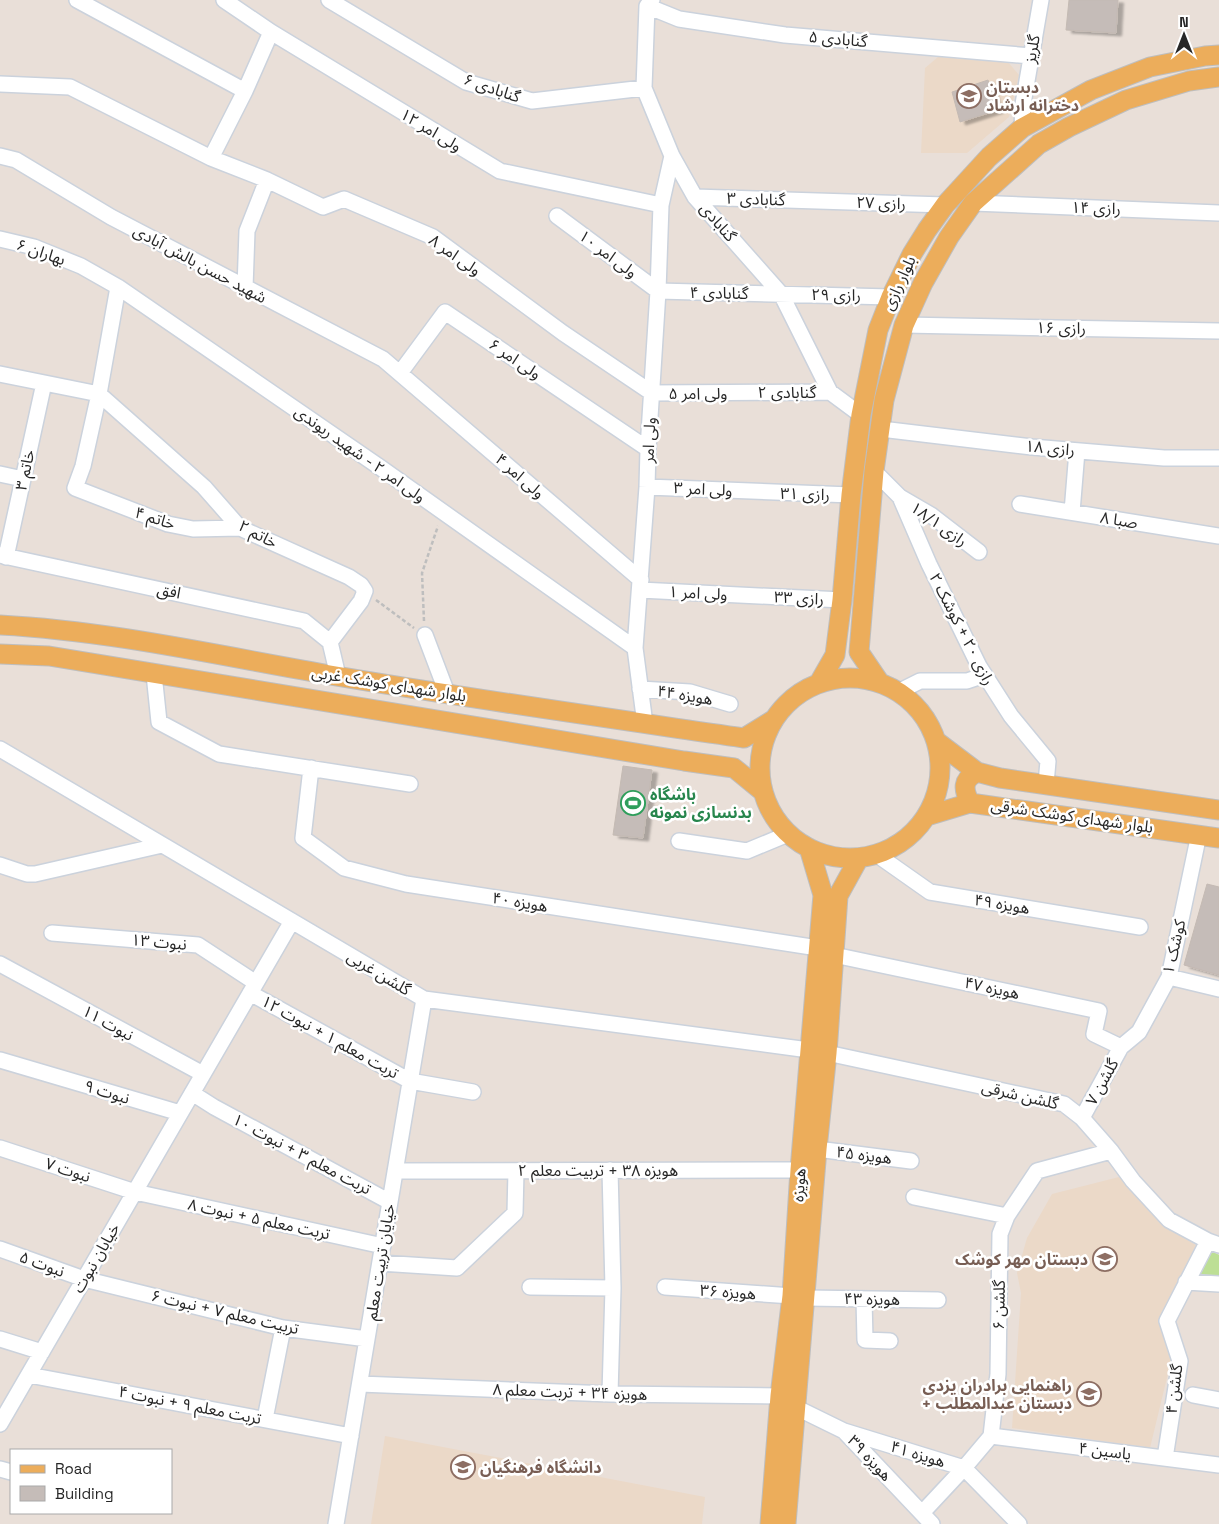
<svg xmlns="http://www.w3.org/2000/svg" width="1219" height="1524" viewBox="0 0 1219 1524" font-family="'Space Grotesk','Noto Sans Arabic',sans-serif">
  <defs>
    <filter id="shadow"><feDropShadow dx="5.5" dy="3" stdDeviation="1" flood-color="#0004"/></filter>
  </defs>
  <rect width="100%" height="100%" fill="#e9dfd8"/>
  <!-- education -->
  <path fill="#ebd9c8" d="M938 57 1008 62 1019 75 1009 117 967 153H921L925 68Z
    M1119 1177 1164 1226 1196 1245 1159 1321 1171 1361 1150 1448 1012 1428 1021 1293 1017 1273 1027 1238 1052 1194Z
    M385 1436 705 1497 702 1524H371Z"/>
  <!-- green -->
  <path fill="#bddf95" d="M1212 1251 1219 1255V1277L1199 1274Z"/>
  <!-- building -->
  <path fill="#c5bcb8" stroke="#c4bab3" filter="url(#shadow)" d="M1069 0H1118L1116 33 1066 30Z
    M988 80 998 110 960 122 952 92Z
    M623 766 652 770 643 838 613 835Z
    M1207 884 1219 887V975L1184 965Z"/>
  <g fill="none" stroke-linecap="round" stroke-linejoin="round">
    <defs>
      <path id="minor" d="M77 0 245 91
        M224 0 271 32 500 171 661 205
        M329 0 466 82 532 101 644 88
        M652 0 647 6 644 88 672 156 695 197 781 294 830 392 861 415
        M647 6 679 19 785 35 1031 56
        M0 84 70 87 211 158 245 91 271 32
        M1022 128 1023 104 1041 0
        M0 156 16 160 111 217 383 359 641 580
        M211 158 267 180 323 207 344 199 433 237 563 333 652 393 830 392
        M695 197 945 205
        M973 203 1219 213
        M557 216 658 291 891 297
        M0 239 34 247 81 266 118 287 381 468 635 648
        M118 287 99 394 83 466 75 488 168 524 193 529 240 528
        M245 288 247 231 267 180
        M904 325 1219 331
        M400 373 445 312 648 449
        M0 374 99 394
        M99 394 204 487 240 528 349 577 361 585 365 591 361 601 330 642
        M881 429 1032 447 1164 458H1219
        M874 471 900 497 929 564 979 666 1011 716 1048 761 1046 784
        M0 474 23 479
        M647 487 851 495
        M900 497 931 515 979 552
        M1020 504 1219 536
        M1072 512 1077 451
        M0 555 304 621 330 642
        M6 557 44 383
        M640 590 842 600
        M425 635 447 693
        M330 642 338 676
        M154 674 159 722 219 754 410 784
        M640 689 690 692 730 704
        M898 692 920 681H967L985 675
        M645 724 635 648 647 487 648 449 658 291 661 205 672 156
        M0 749 424 999 809 1050
        M311 768 303 838 344 868 406 884 818 948
        M679 841 747 851 788 834
        M876 854 930 892 1140 927
        M0 865 27 874H35L162 845
        M52 933 198 945 256 983
        M834 955 1099 1011 1094 1034 1121 1047
        M0 964 203 1074
        M1169 977 1219 989
        M250 993 410 1081 473 1092
        M827 1053 1064 1104 1082 1118 1111 1151 1133 1181 1169 1220 1208 1241 1219 1245
        M0 1060 180 1113
        M192 1093 214 1107 390 1202
        M1082 1118 1121 1047 1139 1032 1169 977 1199 834
        M0 1148 135 1192 383 1246
        M817 1149 911 1161
        M610 1170 613 1288 610 1394
        M395 1171 800 1170
        M914 1197 1007 1216
        M0 1249 84 1279 283 1328 367 1339
        M380 1263 457 1268 515 1213 516 1171
        M1186 1282 1219 1284
        M530 1287 613 1288
        M665 1287 792 1296
        M806 1298 938 1300
        M864 1299 865 1340 890 1341
        M0 1339 42 1352
        M29 1375 351 1436
        M360 1384 610 1394 780 1396
        M1193 1395 1219 1400
        M797 1408 844 1431 932 1524
        M265 1419 283 1328
        M0 1424 292 921
        M844 1431 964 1468 1019 1524
        M991 1436 998 1374 1000 1234 1007 1216 1037 1171 1111 1151
        M991 1436 1219 1465
        M1165 1458 1180 1361 1167 1321 1208 1241
        M0 1469 11 1472
        M922 1513 964 1468 991 1436
        M336 1524 424 999"/>
      <path id="major" d="M0 625C113 631 225 657 336 676 472 699 608 718 744 738L773 720
        M0 654 49 656 684 761 734 768 762 791
        M760 768a90 90 0 1 1 180 0a90 90 0 1 1-180 0Z
        M878 680 859 652 874 471 884 400 904 325 923 283 949 237 973 203 1039 144 1069 127 1126 100 1189 81 1219 77
        M819 683 835 655 842 600 851 495 861 415 878 330 891 297 912 254 927 230 945 205 989 157 1022 128 1091 90 1150 67 1205 56 1219 55
        M936 741 977 772 1000 778 1219 810
        M970 803C963 789 962 780 977 772
        M927 816 970 803 1219 838
        M770 1524 780 1396 792 1296 800 1170 823 895 809 848
        M786 1524 817 1149 827 1053 838 896 859 858"/>
    </defs>
    <!-- minor casing -->
    <use href="#minor" stroke="#cbd2dc" stroke-width="18"/>
    <!-- major casing -->
    <use href="#major" stroke="#bebebe" stroke-width="21"/>
    <!-- path -->
    <path stroke="#bebebe" stroke-width="2.5" stroke-dasharray="4 2.5" stroke-linecap="butt" d="M376 600 414 628
      M424 621 422 573 438 526"/>
    <!-- minor -->
    <use href="#minor" stroke="#fff" stroke-width="15"/>
    <!-- major -->
    <use href="#major" stroke="#ecad5b" stroke-width="19"/>
  </g>
  <!-- icons -->
  <defs>
    <symbol id="school-ring" viewBox="-11 -11 22 22"><circle r="9.5" fill="#fff" stroke="#8d6e63" stroke-width="1.5"/><path d="M0-5L7-2L0 1L-7-2ZM-4 1L0 2.5L4 1V4Q0 6-4 4Z" fill="#8d6e63"/></symbol>
    <symbol id="stadium-ring" viewBox="-11 -11 22 22"><circle r="9.5" fill="#fff" stroke="#2e9e5b" stroke-width="1.5"/><path d="M0-5a6.5 5 0 1 0 0 10a6.5 5 0 1 0 0-10ZM-3.5-1.8h7v3.6h-7Z" fill="#2e9e5b"/></symbol>
    <symbol id="university-ring" viewBox="-11 -11 22 22"><circle r="9.5" fill="#fff" stroke="#8d6e63" stroke-width="1.5"/><path d="M0-5L7-2L0 1L-7-2ZM-4 1L0 2.5L4 1V4Q0 6-4 4Z" fill="#8d6e63"/></symbol>
  </defs>
  <g fill-rule="evenodd">
    <use href="#school-ring" x="955" y="82" width="28" height="28"/>
    <use href="#stadium-ring" x="619" y="789" width="28" height="28"/>
    <use href="#school-ring" x="1091" y="1245" width="28" height="28"/>
    <use href="#school-ring" x="1075" y="1380" width="28" height="28"/>
    <use href="#university-ring" x="449" y="1453" width="28" height="28"/>
  </g>
  <g text-anchor="middle" dominant-baseline="central" stroke-width="5" stroke-linejoin="round" paint-order="stroke">
    <!-- street labels -->
    <g font-size="16" fill="#272727" stroke="#fff">
      <text transform="translate(838 39) rotate(5)">گنابادی ۵</text>
      <text transform="translate(1032 49) rotate(-80)">گلریز</text>
      <text transform="translate(492 88) rotate(19)">گنابادی ۶</text>
      <text transform="translate(431 130) rotate(31)">ولی امر ۱۲</text>
      <text transform="translate(756 199) rotate(2)">گنابادی ۳</text>
      <text transform="translate(881 203) rotate(2)">رازی ۲۷</text>
      <text transform="translate(1096 208) rotate(2)">رازی ۱۴</text>
      <text transform="translate(718 222) rotate(49)">گنابادی</text>
      <text transform="translate(41 252) rotate(19)">بهاران ۶</text>
      <text transform="translate(608 254) rotate(37)">ولی امر ۱۰</text>
      <text transform="translate(455 255) rotate(35)">ولی امر ۸</text>
      <text transform="translate(200 264) rotate(28)">شهید حسن بالش آبادی</text>
      <text transform="translate(899 283) rotate(-65)">بلوار رازی</text>
      <text transform="translate(719 293) rotate(1)">گنابادی ۴</text>
      <text transform="translate(836 295) rotate(1)">رازی ۲۹</text>
      <text transform="translate(1061 328) rotate(1)">رازی ۱۶</text>
      <text transform="translate(515 359) rotate(34)">ولی امر ۶</text>
      <text x="787" y="392">گنابادی ۲</text>
      <text x="698" y="393">ولی امر ۵</text>
      <text transform="translate(649 440) rotate(-87)">ولی امر</text>
      <text transform="translate(1050 448) rotate(5)">رازی ۱۸</text>
      <text transform="translate(360 454) rotate(35)">ولی امر ۲ - شهید ریوندی</text>
      <text transform="translate(25 470) rotate(-78)">خاتم ۳</text>
      <text transform="translate(520 476) rotate(41)">ولی امر ۴</text>
      <text transform="translate(703 489) rotate(3)">ولی امر ۳</text>
      <text transform="translate(805 494) rotate(2)">رازی ۳۱</text>
      <text transform="translate(155 518) rotate(18)">خاتم ۴</text>
      <text transform="translate(1119 520) rotate(9)">صبا ۸</text>
      <text transform="translate(939 524) rotate(35)">رازی ۱۸/۱</text>
      <text transform="translate(258 534) rotate(28)">خاتم ۲</text>
      <text transform="translate(169 591) rotate(12)">افق</text>
      <text transform="translate(698 593) rotate(3)">ولی امر ۱</text>
      <text transform="translate(799 598) rotate(3)">رازی ۳۳</text>
      <text transform="translate(962 629) rotate(63)">رازی ۲۰ + کوشک ۲</text>
      <text transform="translate(389 684) rotate(9)">بلوار شهدای کوشک غربی</text>
      <text transform="translate(685 695) rotate(9)">هویزه ۴۴</text>
      <text transform="translate(1072 816) rotate(8)">بلوار شهدای کوشک شرقی</text>
      <text transform="translate(520 902) rotate(9)">هویزه ۴۰</text>
      <text transform="translate(1002 904) rotate(9)">هویزه ۴۹</text>
      <text transform="translate(159 942) rotate(5)">نبوت ۱۳</text>
      <text transform="translate(1174 947) rotate(-77)">کوشک ۱</text>
      <text transform="translate(379 973) rotate(31)">گلشن غربی</text>
      <text transform="translate(992 988) rotate(12)">هویزه ۴۷</text>
      <text transform="translate(108 1023) rotate(29)">نبوت ۱۱</text>
      <text transform="translate(330 1037) rotate(29)">تربت معلم ۱ + نبوت ۱۲</text>
      <text transform="translate(1102 1082) rotate(-61)">گلشن ۷</text>
      <text transform="translate(107 1092) rotate(17)">نبوت ۹</text>
      <text transform="translate(1020 1095) rotate(13)">گلشن شرقی</text>
      <text transform="translate(302 1154) rotate(28)">تربت معلم ۳ + نبوت ۱۰</text>
      <text transform="translate(864 1155) rotate(7)">هویزه ۴۵</text>
      <text transform="translate(68 1170) rotate(18)">نبوت ۷</text>
      <text x="598" y="1170">هویزه ۳۸ + تربیت معلم ۲</text>
      <text transform="translate(799 1185) rotate(-86)">هویزه</text>
      <text transform="translate(259 1219) rotate(12)">تربت معلم ۵ + نبوت ۸</text>
      <text transform="translate(96 1258) rotate(-60)">خیابان نبوت</text>
      <text transform="translate(380 1262) rotate(-81)">خیایان تربیت معلم</text>
      <text transform="translate(42 1264) rotate(20)">نبوت ۵</text>
      <text transform="translate(728 1292) rotate(4)">هویزه ۳۶</text>
      <text transform="translate(872 1299) rotate(1)">هویزه ۴۳</text>
      <text transform="translate(999 1305) rotate(-89)">گلشن ۶</text>
      <text transform="translate(225 1312) rotate(13)">تربیت معلم ۷ + نبوت ۶</text>
      <text transform="translate(1174 1389) rotate(-83)">گلشن ۴</text>
      <text transform="translate(570 1392) rotate(2)">هویزه ۳۴ + تربت معلم ۸</text>
      <text transform="translate(190 1405) rotate(11)">تربت معلم ۹ + نبوت ۴</text>
      <text transform="translate(1105 1451) rotate(7)">یاسین ۴</text>
      <text transform="translate(918 1454) rotate(17)">هویزه ۴۱</text>
      <text transform="translate(870 1458) rotate(47)">هویزه ۳۹</text>
    </g>
    <!-- education labels -->
    <g font-size="16" font-weight="bold" fill="#785e54" stroke="#fff" text-anchor="start">
      <text x="986" y="87">دبستان<tspan x="986" dy="18">دخترانه ارشاد</tspan></text>
      <text x="1088" y="1259" text-anchor="end">دبستان مهر کوشک</text>
      <text x="1072" y="1385" text-anchor="end">راهنمایی برادران یزدی<tspan x="1072" dy="18">+ دبستان عبدالمطلب</tspan></text>
      <text x="480" y="1467">دانشگاه فرهنگیان</text>
    </g>
    <!-- leisure labels -->
    <g font-size="16" font-weight="bold" fill="#27864d" stroke="#fff" text-anchor="start">
      <text x="650" y="794">باشگاه<tspan x="650" dy="18">بدنسازی نمونه</tspan></text>
    </g>
  </g>
  <!-- legend -->
  <rect x="10" y="1449" width="162" height="65" fill="#ffffff" stroke="#a9a9a9"/>
  <rect x="20" y="1465" width="25" height="8" fill="#ecad5b" stroke="#a9a9a9"/>
  <text x="55" y="1474" font-size="15" fill="#272727">Road</text>
  <rect x="20" y="1486" width="25" height="15" fill="#c5bcb8" stroke="#a9a9a9"/>
  <text x="55" y="1499" font-size="15" fill="#272727">Building</text>
  <!-- north arrow -->
  <g transform="translate(1184 35)" stroke="#ffffff" stroke-width="4" paint-order="stroke">
  <path d="M0-4L9 19L0 12L-9 19Z" fill="#272727"/>
  <text y="-8" font-size="14" font-weight="bold" text-anchor="middle" fill="#272727">N</text>
  </g>
</svg>
